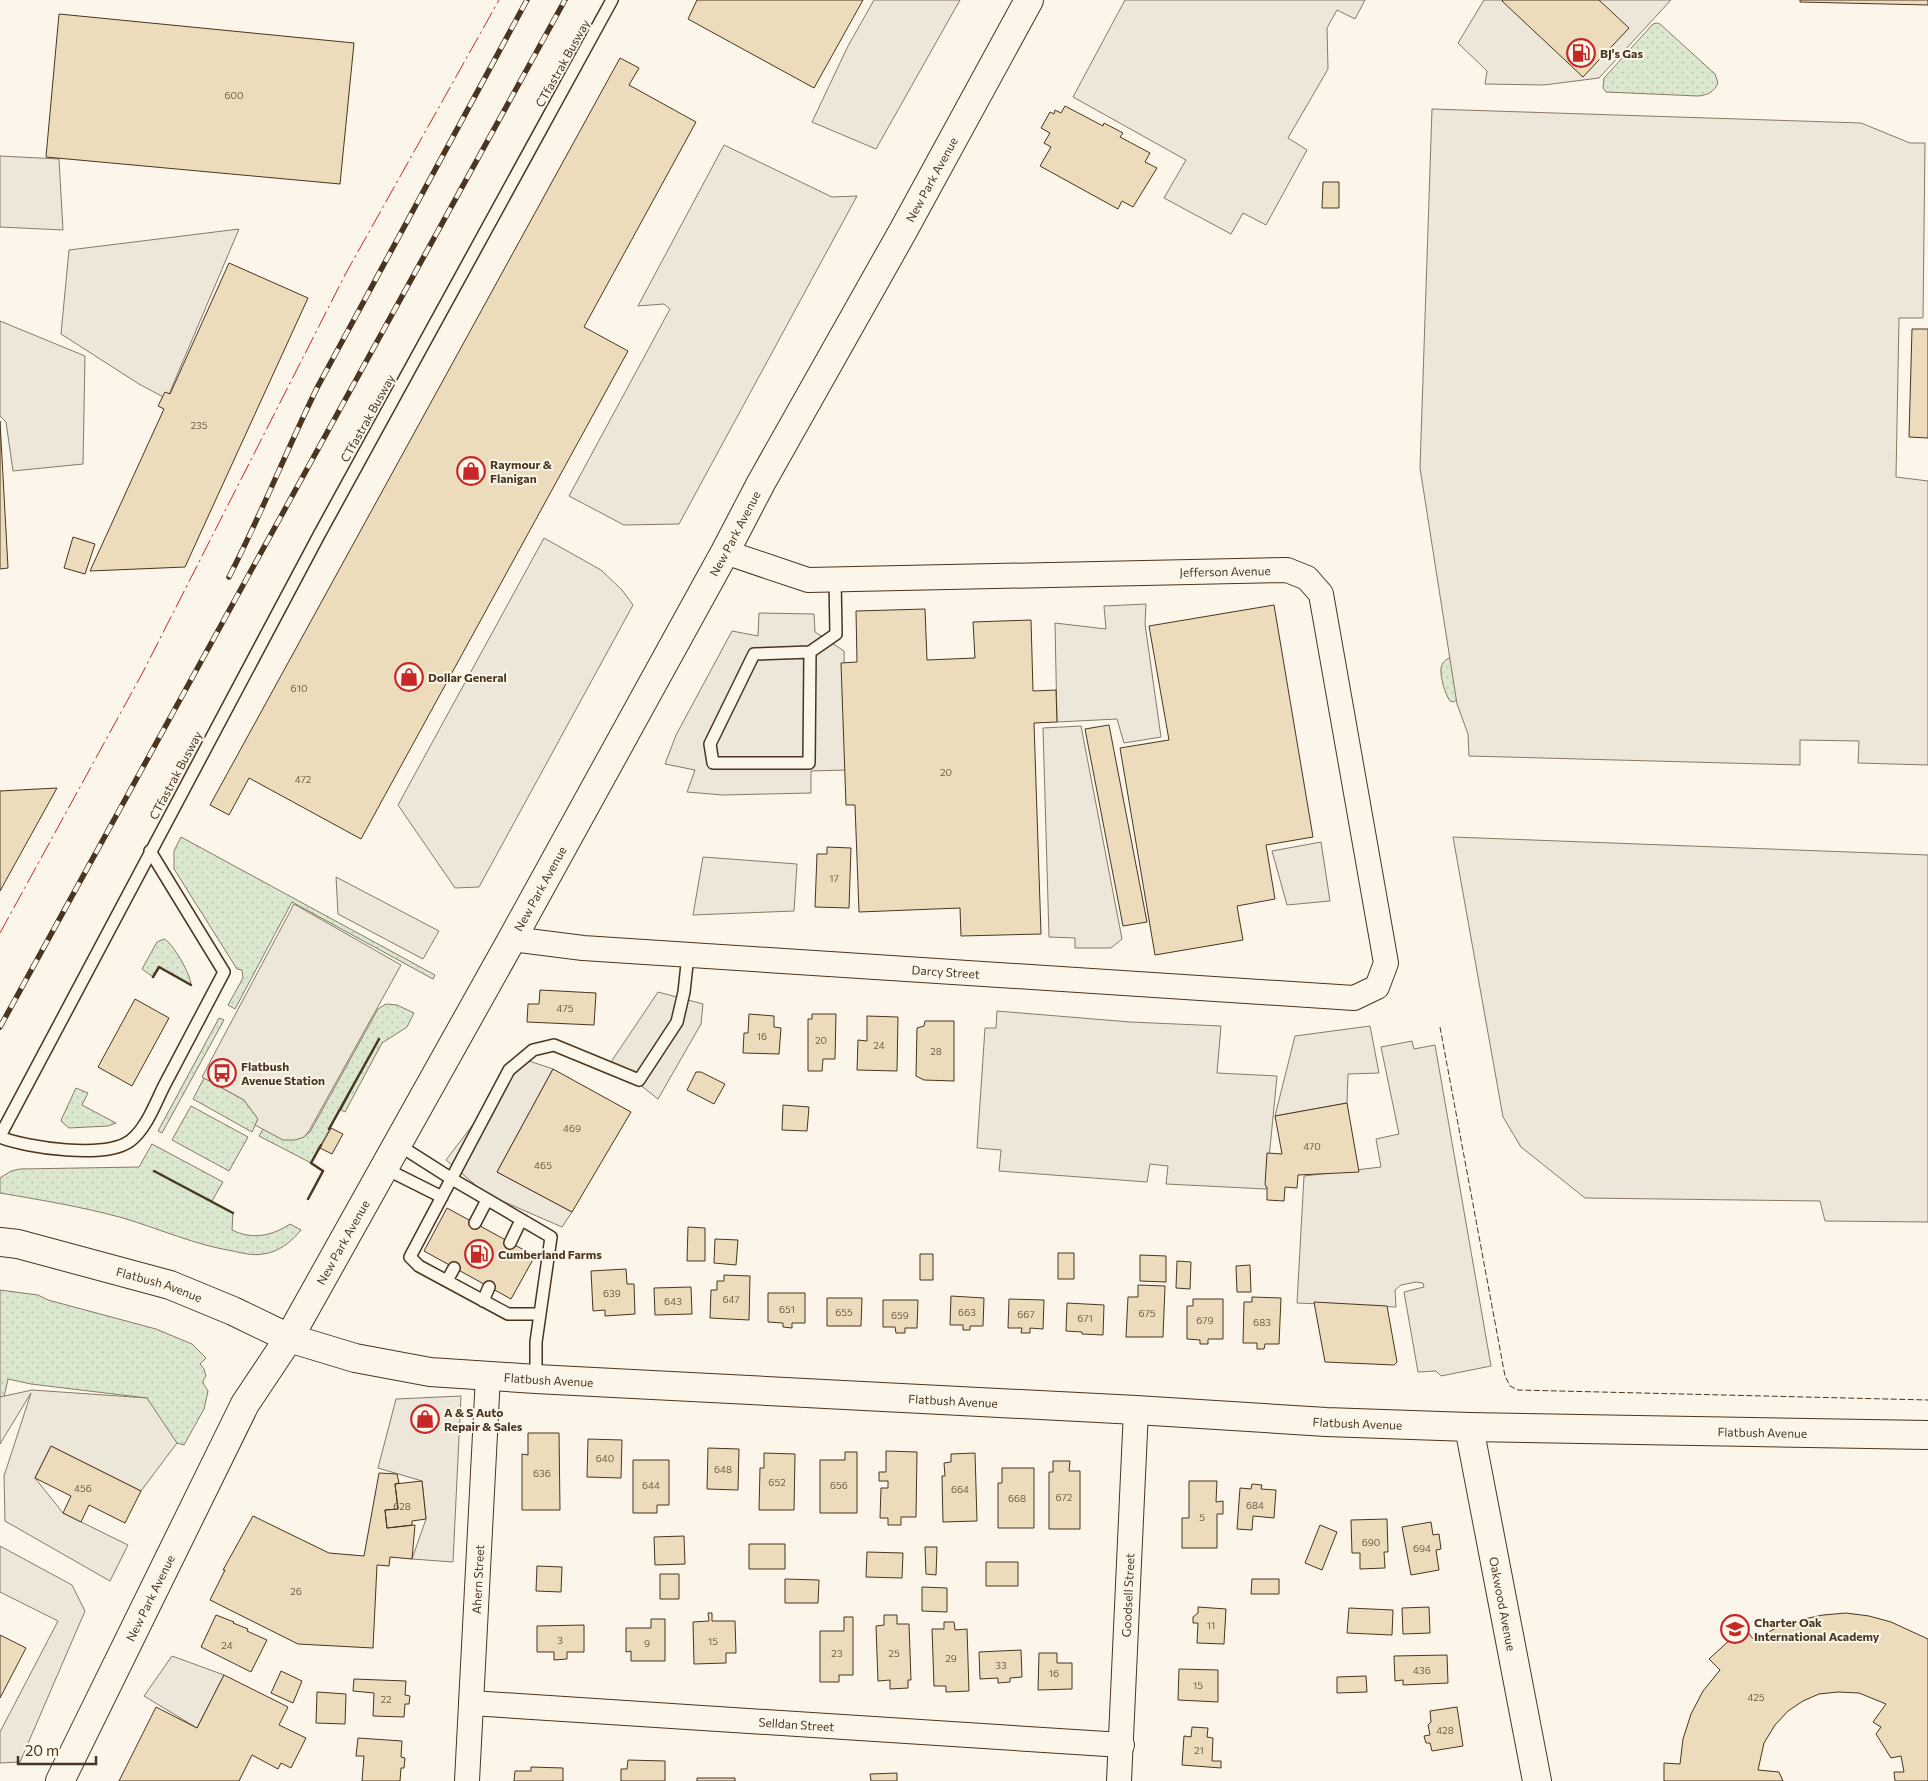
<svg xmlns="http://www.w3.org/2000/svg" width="1928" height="1781" viewBox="0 0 1928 1781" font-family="Commissioner,sans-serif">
  <defs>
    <pattern id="grass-dots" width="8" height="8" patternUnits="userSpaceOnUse" patternTransform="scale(1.25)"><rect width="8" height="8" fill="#dce7d0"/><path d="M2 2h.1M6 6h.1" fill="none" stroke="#bec7b2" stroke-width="1.8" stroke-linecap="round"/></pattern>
  </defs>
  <rect width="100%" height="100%" fill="#fbf6e9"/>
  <!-- grass -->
  <path fill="url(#grass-dots)" stroke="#887966" d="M1657 23 1660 24 1715 74 1718 83C1714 92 1708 95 1698 96L1606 92 1603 88 1604 78 1653 24Z
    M1449 658H1455L1457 699 1454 702 1450 701C1445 694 1440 677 1441 668 1442 663 1445 660 1449 658Z
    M181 837 435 975 433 979 292 902 235 1009 228 1005 243 978 242 970 237 969 174 869V851Z
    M164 939C173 943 191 975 191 985L159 967 153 977 142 969 157 942Z
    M386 1004 397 1005 414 1013 407 1027 382 1043 345 1112 341 1110 359 1075 311 1163 259 1136 263 1129C280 1138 294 1146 310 1132L378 1009Z
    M219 1018 224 1020 162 1133 158 1131Z
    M204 1078 244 1100 258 1119 252 1132 193 1099Z
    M76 1088 88 1093 82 1105 116 1123 108 1126 69 1128 61 1121 62 1118Z
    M191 1106 248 1137 229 1171 172 1140Z
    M152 1144 223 1182 212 1201 194 1192 233 1213 232 1230C252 1240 272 1236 290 1224L301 1230C291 1242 279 1252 263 1254 253 1256 242 1253 233 1251 195 1245 160 1229 123 1218 83 1207 41 1200 0 1193V1178L11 1171 20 1169 139 1167Z
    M0 1290 38 1295 48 1300 156 1329 192 1344 206 1358 200 1364 204 1369 206 1376C200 1383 205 1385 208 1391L204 1409 184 1445 177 1443 171 1437 148 1406 147 1398 31 1384 8 1379 4 1397H0Z"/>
  <!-- parking -->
  <path fill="#ede7d9" stroke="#887966" d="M874 0H960L876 149 812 122 848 46Z
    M1125 0H1365L1355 19 1337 10 1327 28 1328 69 1288 138 1307 150 1266 225 1243 213 1231 234 1164 198 1186 160 1073 97Z
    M1484 0H1671L1599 78 1544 85 1485 84 1487 71 1458 43Z
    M1432 109 1861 123 1910 143H1925L1923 318H1899L1896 477 1928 481V765L1858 763 1859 741 1800 740V765L1469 756 1468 734 1457 704 1420 468Z
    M724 145 832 197 857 196 679 524 624 525 569 496 670 309 664 304 638 306Z
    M0 156 59 159 63 230 0 227Z
    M239 229 167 399 139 384 61 334 69 250Z
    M0 321 85 356 83 464 13 471 6 422 0 416Z
    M544 538 601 570 622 590 633 605 479 887 455 888 398 805Z
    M1146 604 1145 624 1161 737 1124 743 1117 719 1057 722 1055 623 1106 629 1104 606Z
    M759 613 814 614 815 632 844 651 846 770 811 771V793L723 795 687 792 695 770 665 764 676 735 732 631 758 636Z
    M1081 726 1122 939 1111 948H1075V938L1049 937 1043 728Z
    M1453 837 1928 855V1222L1825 1221 1820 1201 1585 1198 1521 1147 1503 1117Z
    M1321 842 1330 901 1287 905 1272 851Z
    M703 857 797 864 794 911 693 915Z
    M336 877 439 931 423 959 338 914Z
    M294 904 401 965 309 1131 304 1137 295 1140H283L255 1125 258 1119 244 1100 202 1077Z
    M658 992 703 1004 701 1024 658 1099 611 1062Z
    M997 1011 1130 1022 1221 1026 1217 1073 1277 1076 1266 1189 1166 1184 1168 1166 1150 1164 1147 1182 999 1171 1001 1150 977 1148 985 1028H996Z
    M1370 1026 1379 1073 1348 1074 1347 1103 1275 1116 1295 1036Z
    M1412 1041 1414 1049 1435 1045 1491 1366 1441 1376 1436 1371 1418 1372 1404 1292 1424 1287 1423 1283 1416 1282 1401 1285 1395 1290 1396 1307 1297 1303 1304 1176 1381 1167 1376 1139 1399 1134 1381 1047Z
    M523 1059 553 1069 497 1172 572 1212 562 1227 486 1194 446 1160Z
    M32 1390 147 1398 177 1443 141 1491 51 1446 35 1478 63 1513 128 1545 110 1581 5 1521 4 1476 31 1393 0 1444V1397Z
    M461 1396 453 1562 412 1559 426 1519 422 1481 378 1468 396 1399Z
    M0 1546 72 1585 85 1611 20 1762 0 1763V1732L58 1621 0 1592Z
    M172 1656 224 1675 197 1728 144 1696Z"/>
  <!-- building -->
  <path fill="#ecdcbc" stroke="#4a3520" d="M697 0H863L814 88 688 19Z
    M1503 0H1599L1629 28 1583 77 1502 1Z
    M1800 0H1928V5L1800 2Z
    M59 14 354 43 340 184 46 157Z
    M620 58 639 68 629 85 696 122 584 327 628 351 361 839 249 778 229 815 210 805Z
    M1065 106 1103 126 1104 123 1123 133 1120 137 1150 153 1145 162 1157 168 1133 207 1122 201 1118 209 1040 166 1051 147 1044 143 1050 133 1041 128 1050 112 1054 114 1055 110 1061 113Z
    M1323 182H1339V208H1322Z
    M229 263 308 298 185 567 90 571 164 409 158 406 165 392 170 394Z
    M1912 329H1928V438L1909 437Z
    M0 421 8 568 0 569Z
    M73 537 95 544 85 574 64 568Z
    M1274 605 1313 837 1266 845 1275 899 1237 906 1243 940 1155 955 1120 748 1169 740 1149 626Z
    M925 609 927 660 975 658 973 622 1031 620 1033 691 1056 690 1057 722 1034 723 1041 934 961 936 960 908 859 912 855 805H846L841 663 857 662 856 611Z
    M1109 725 1147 922 1123 926 1085 729Z
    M57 788 0 891V791Z
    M827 847 851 848 849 908 815 907 817 854H827Z
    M540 990 596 993 594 1025 527 1022 528 1004H539Z
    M135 999 169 1018 132 1086 98 1067Z
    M749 1014 774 1016V1027L781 1028 779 1054 743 1053 744 1033H748Z
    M812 1014H836L835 1059H823L822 1071H808V1019H812Z
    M867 1016 898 1017 897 1071 857 1070 858 1040 867 1041Z
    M925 1021H954V1081L924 1080 916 1076 917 1028 924 1026Z
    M553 1069 631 1112 572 1212 497 1172Z
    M696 1072H701L725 1084 714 1104 687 1090Z
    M1347 1103 1359 1172 1298 1175 1297 1188 1285 1187 1284 1201 1267 1200V1187L1265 1185 1267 1153 1282 1154 1275 1116Z
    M783 1105 809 1107 807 1131 782 1130Z
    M331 1128 343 1134 332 1154 320 1148Z
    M447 1208 535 1256 511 1299 424 1251Z
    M688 1227 705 1228V1261H687Z
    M715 1239 738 1240 736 1265 714 1263Z
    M1058 1253H1074V1279H1058Z
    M920 1254H933V1280H920Z
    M1140 1255 1166 1256V1282L1140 1281Z
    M1177 1261 1191 1262 1190 1289 1176 1288Z
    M1250 1265 1251 1292H1237L1236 1266Z
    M626 1269 627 1284H634L635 1314 605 1316V1310L593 1311 591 1271Z
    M724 1275 750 1276 749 1320 710 1318 711 1290H717V1281H724Z
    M1138 1285 1165 1286 1163 1337H1126L1128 1297H1138Z
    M691 1287 692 1314 655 1315 654 1288Z
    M768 1293H805V1323H792V1328L783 1327V1323L768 1322Z
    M951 1296 984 1298 983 1326H970V1330H963V1325H950Z
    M1252 1297 1281 1298 1279 1344H1265L1264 1349H1257V1343H1243L1244 1302H1252Z
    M827 1298H862L861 1326H827Z
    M1009 1299 1044 1300 1043 1329 1030 1328V1333H1021L1022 1328H1008Z
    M1193 1299H1223V1339H1208V1344H1200V1340L1187 1339V1306H1193Z
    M883 1300H918L917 1328H905V1333H896L895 1327H883Z
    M1314 1302 1387 1306 1397 1362 1394 1365 1325 1362Z
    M1067 1303 1104 1305 1103 1335 1082 1334V1332L1066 1331Z
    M528 1433H559L560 1510H522V1454L528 1455Z
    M588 1439 622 1440 621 1478 587 1477Z
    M51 1446 141 1491 125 1523 89 1505 81 1522 63 1513 71 1496 35 1478Z
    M708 1448 739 1449 738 1490 707 1489Z
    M886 1451 917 1452 916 1517H901V1525H888V1518H880L881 1488H888V1481H879V1472H886Z
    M845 1452H857V1513H820V1460H845Z
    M764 1453 795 1454 794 1510H759L760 1468H764Z
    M975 1453 977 1521 943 1522 942 1476H945L944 1463 951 1462V1454Z
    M633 1460H669V1505H657V1513H633Z
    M1053 1461H1070L1069 1471H1080V1529H1049V1472H1053Z
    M1002 1468H1034V1528H998V1483H1002Z
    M379 1473 397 1474 399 1483 395 1484 398 1509 385 1510 387 1528 415 1525 412 1559 390 1557 389 1566 377 1565 373 1648 298 1644 210 1600 225 1570H223L253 1516 329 1553 364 1556Z
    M422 1481 426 1519 412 1521V1525L387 1528 385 1510 398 1509 395 1484Z
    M1189 1481H1217L1216 1502 1223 1501V1514H1217V1548H1182V1518H1189Z
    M1252 1484 1262 1485 1261 1489 1276 1490 1274 1518 1253 1516 1252 1530 1237 1529 1240 1488 1251 1489Z
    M1387 1519 1388 1552H1384L1385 1568 1360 1569V1553H1352L1351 1520Z
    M1431 1522 1433 1535 1439 1534 1441 1549 1436 1550 1439 1570 1411 1575 1402 1527Z
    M1320 1525 1337 1532 1322 1570 1305 1563Z
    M684 1536 685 1564 655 1565 654 1537Z
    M749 1544H785V1569H749Z
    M925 1547H937L936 1575 926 1574Z
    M867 1552 903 1553 902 1578 866 1577Z
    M986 1562H1018V1586H986Z
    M537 1566 562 1567 561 1592 536 1591Z
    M660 1574H679V1599H660Z
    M785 1579 819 1580 818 1603H785Z
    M1252 1579H1279V1594H1251Z
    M922 1587 947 1588V1612L922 1611Z
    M1198 1607 1226 1609 1224 1644 1197 1643 1198 1623H1193V1617L1198 1613Z
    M1429 1607 1430 1633 1403 1634 1402 1608Z
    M1349 1608 1393 1610 1392 1635 1347 1633Z
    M708 1613H712V1621H735L736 1653H726V1663L694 1664 693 1622 709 1621Z
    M1846 1613 1869 1616 1891 1622 1928 1639V1781H1895L1894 1772H1904L1901 1756 1891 1758 1876 1734 1881 1727 1873 1722 1886 1704 1859 1693 1838 1692 1819 1694 1803 1701 1788 1711 1775 1725 1764 1743 1758 1770 1779 1772 1783 1781H1664V1763L1680 1764 1683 1739 1691 1714 1703 1691 1720 1670 1709 1659 1744 1627 1754 1640 1776 1628 1799 1620 1823 1615Z
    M216 1615 234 1622 233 1623 248 1629 247 1631 267 1640 251 1672 201 1647Z
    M884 1615H897V1624H909L911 1680H908V1688L890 1689V1680L878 1681 876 1626 884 1625Z
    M844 1617H853V1675H839V1682H820V1631H844Z
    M651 1619H665V1661H631V1651L626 1652V1628H651Z
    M944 1622H954L955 1630 967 1629 969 1691 946 1692V1686H934L932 1629H944Z
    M584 1625V1652H567V1659L554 1660V1652H537V1626Z
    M0 1635 26 1648 0 1698Z
    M1021 1650 1022 1677 1010 1678V1682L998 1683V1678L980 1679 979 1652Z
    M1039 1653H1057V1663H1072V1689L1038 1690Z
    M1447 1655 1448 1683 1403 1685V1680L1395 1681 1394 1656Z
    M1179 1669 1218 1670V1702L1178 1700Z
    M281 1671 302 1681 293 1703 271 1693Z
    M224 1675 288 1707 279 1725 306 1738 291 1768 281 1763 278 1769 252 1755 239 1781H119L156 1707 197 1728Z
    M1366 1676 1367 1692 1337 1693V1677Z
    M354 1679 406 1681 405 1695 410 1696 409 1704H405L404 1717 373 1716 374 1693 353 1691Z
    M317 1692 346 1694 345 1724 316 1723Z
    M1457 1707 1463 1746 1432 1751 1430 1743H1426L1424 1736 1430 1735 1428 1725 1431 1722 1430 1711Z
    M1192 1727 1208 1728 1207 1737 1213 1738 1212 1761H1221V1768L1182 1765 1184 1736 1191 1737Z
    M358 1738 402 1741 401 1757 405 1758 404 1768H401L400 1781H362L364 1756H356Z
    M628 1760 665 1761V1781H621V1769H627Z
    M531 1767 563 1768V1781H514L515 1771H531Z
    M897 1773V1781H871L870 1774Z
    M697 1778H735V1781H697Z"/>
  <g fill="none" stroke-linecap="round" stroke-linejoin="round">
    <defs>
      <path id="lane" d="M810 652 754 654 710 744 713 763H809L810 652 836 634 835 579
        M0 1136 319 535 612 0
        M0 1137C28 1148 105 1159 130 1141 146 1129 155 1104 164 1086 184 1048 204 1010 224 972L150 851
        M397 1144 452 1179 551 1237 540 1314
        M384 1168 442 1197
        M475 1223 487 1200
        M510 1243 521 1220
        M447 1281 454 1268
        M483 1301 489 1287
        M536 1379V1342L540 1314H508L419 1266 410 1257 509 1070 533 1050 554 1045 639 1080 677 1022 684 992 688 955"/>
      <g id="street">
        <path id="s1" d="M512 939 583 948 1354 998 1377 987 1386 963 1321 594 1307 578 1287 570 808 580 725 552"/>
        <path id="s2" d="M471 1703 1122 1745"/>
        <path id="s3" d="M467 1781 488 1376"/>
        <path id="s4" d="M1119 1781 1136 1410"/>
      </g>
      <g id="secondary">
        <path id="s5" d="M0 1242 18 1244 170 1285 233 1311 289 1338 355 1358 430 1372 536 1379 1136 1410 1326 1422 1469 1427 1928 1435"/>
        <path id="s6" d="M1469 1427 1537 1781"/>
        <path id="s7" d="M60 1781 245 1404 289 1338 512 939 725 552 761 483 903 231 1029 0"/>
      </g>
    </defs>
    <!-- lane casing -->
    <use href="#lane" stroke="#4a3520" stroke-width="14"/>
    <!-- street casing -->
    <use href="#street" stroke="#4a3520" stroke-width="26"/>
    <!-- secondary casing -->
    <use href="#secondary" stroke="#4a3520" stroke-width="30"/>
    <!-- lane -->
    <use href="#lane" stroke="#fbf6e9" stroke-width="11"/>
    <!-- street -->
    <use href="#street" stroke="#fbf6e9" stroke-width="24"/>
    <!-- secondary -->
    <use href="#secondary" stroke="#fbf6e9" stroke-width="28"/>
    <defs>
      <path id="rail" d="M229 577C261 515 287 449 318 386L527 0
        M0 1027 565 0"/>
    </defs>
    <!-- rail casing -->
    <use href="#rail" stroke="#4a3520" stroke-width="5.5"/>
    <!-- rail -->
    <use href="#rail" stroke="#fbf6e9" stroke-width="4" stroke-dasharray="11" stroke-linecap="butt"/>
    <!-- fence -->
    <path stroke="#4a3520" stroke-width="1" stroke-dasharray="6 2.5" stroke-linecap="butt" d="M1440 1027 1505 1376 1510 1386 1518 1390 1928 1400"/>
    <!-- wall -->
    <path stroke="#4a3520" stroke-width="2.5" d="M153 977 159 967 191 985
      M329 1129 379 1039
      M154 1171 233 1213
      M308 1199 323 1171 311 1163 321 1145"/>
    <!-- power -->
    <path stroke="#c62828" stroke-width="1" stroke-dasharray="18 4 2.5 4" stroke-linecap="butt" d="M0 933 143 672 346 273 499 0"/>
  </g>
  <!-- icons -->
  <defs>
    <symbol id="fuel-ring" viewBox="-11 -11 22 22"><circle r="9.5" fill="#fbf6e9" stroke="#c62828" stroke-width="1.5"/><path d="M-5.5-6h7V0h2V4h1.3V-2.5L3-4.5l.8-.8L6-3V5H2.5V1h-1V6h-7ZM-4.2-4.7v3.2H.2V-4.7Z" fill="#c62828"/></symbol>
    <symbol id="shop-ring" viewBox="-11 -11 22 22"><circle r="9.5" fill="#fbf6e9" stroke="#c62828" stroke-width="1.5"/><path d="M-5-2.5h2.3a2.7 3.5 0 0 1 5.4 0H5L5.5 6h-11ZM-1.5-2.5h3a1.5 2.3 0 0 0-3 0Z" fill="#c62828"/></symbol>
    <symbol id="bus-ring" viewBox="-11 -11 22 22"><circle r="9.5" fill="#fbf6e9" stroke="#c62828" stroke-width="1.5"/><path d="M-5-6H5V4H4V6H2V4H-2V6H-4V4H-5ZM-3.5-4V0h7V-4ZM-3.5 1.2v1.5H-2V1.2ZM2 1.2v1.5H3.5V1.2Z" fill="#c62828"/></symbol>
    <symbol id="school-ring" viewBox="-11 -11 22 22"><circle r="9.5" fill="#fbf6e9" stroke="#c62828" stroke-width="1.5"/><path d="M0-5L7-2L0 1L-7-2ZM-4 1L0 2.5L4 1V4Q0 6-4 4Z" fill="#c62828"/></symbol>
  </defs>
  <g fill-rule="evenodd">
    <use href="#fuel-ring" x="1565" y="37" width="32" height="32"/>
    <use href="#shop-ring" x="455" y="455" width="32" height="32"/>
    <use href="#shop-ring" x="393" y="661" width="32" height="32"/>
    <use href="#bus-ring" x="206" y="1057" width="32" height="32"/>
    <use href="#fuel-ring" x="463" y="1238" width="32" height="32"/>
    <use href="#shop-ring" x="409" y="1403" width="32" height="32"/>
    <use href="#school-ring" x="1719" y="1613" width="32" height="32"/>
  </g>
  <g text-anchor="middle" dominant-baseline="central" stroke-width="4" stroke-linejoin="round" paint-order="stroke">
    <!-- number labels -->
    <g font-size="10" fill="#725f47">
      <text x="234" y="95">600</text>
      <text x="199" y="425">235</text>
      <text x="299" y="688">610</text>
      <text x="946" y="772">20</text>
      <text x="303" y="779">472</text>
      <text x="834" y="878">17</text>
      <text x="565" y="1008">475</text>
      <text x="762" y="1036">16</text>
      <text x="821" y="1040">20</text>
      <text x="879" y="1045">24</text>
      <text x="936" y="1051">28</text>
      <text x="572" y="1128">469</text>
      <text x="1312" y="1146">470</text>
      <text x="543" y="1165">465</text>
      <text x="612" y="1293">639</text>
      <text x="731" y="1299">647</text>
      <text x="673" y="1301">643</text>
      <text x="787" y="1309">651</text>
      <text x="844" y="1312">655</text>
      <text x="967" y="1312">663</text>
      <text x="1147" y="1313">675</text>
      <text x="1026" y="1314">667</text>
      <text x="900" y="1315">659</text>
      <text x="1085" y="1318">671</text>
      <text x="1205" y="1320">679</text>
      <text x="1262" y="1322">683</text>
      <text x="605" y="1458">640</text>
      <text x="723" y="1469">648</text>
      <text x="542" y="1473">636</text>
      <text x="777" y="1482">652</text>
      <text x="651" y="1485">644</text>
      <text x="839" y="1485">656</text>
      <text x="83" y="1488">456</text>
      <text x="960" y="1489">664</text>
      <text x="1064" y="1497">672</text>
      <text x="1017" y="1498">668</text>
      <text x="1255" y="1505">684</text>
      <text x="402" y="1506">628</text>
      <text x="1202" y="1517">5</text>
      <text x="1371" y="1542">690</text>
      <text x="1422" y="1548">694</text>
      <text x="296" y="1591">26</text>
      <text x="1211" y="1625">11</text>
      <text x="560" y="1640">3</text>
      <text x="713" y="1641">15</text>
      <text x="647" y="1643">9</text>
      <text x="227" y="1645">24</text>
      <text x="837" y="1653">23</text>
      <text x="894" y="1653">25</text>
      <text x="951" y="1658">29</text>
      <text x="1001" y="1665">33</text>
      <text x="1422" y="1670">436</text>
      <text x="1054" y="1673">16</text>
      <text x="1198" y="1685">15</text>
      <text x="1756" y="1697">425</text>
      <text x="386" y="1699">22</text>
      <text x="1445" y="1730">428</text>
      <text x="1199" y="1750">21</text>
    </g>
    <!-- poi labels -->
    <g font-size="12" font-weight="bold" fill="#4a3520" stroke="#fbf6e9" text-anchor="start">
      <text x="1600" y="53">BJ's Gas</text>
      <text x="490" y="464">Raymour &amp;<tspan x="490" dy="14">Flanigan</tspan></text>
      <text x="428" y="677">Dollar General</text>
      <text x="241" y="1066">Flatbush<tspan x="241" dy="14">Avenue Station</tspan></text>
      <text x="498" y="1254">Cumberland Farms</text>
      <text x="444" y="1412">A &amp; S Auto<tspan x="444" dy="14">Repair &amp; Sales</tspan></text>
      <text x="1754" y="1622">Charter Oak<tspan x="1754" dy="14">International Academy</tspan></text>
    </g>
    <!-- street labels -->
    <g font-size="12" fill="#4a3520" stroke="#fbf6e9">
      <text transform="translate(562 63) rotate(-61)">CTfastrak Busway</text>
      <text stroke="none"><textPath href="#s7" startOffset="1824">New Park Avenue</textPath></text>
      <text transform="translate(367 418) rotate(-61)">CTfastrak Busway</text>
      <text stroke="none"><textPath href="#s7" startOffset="1419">New Park Avenue</textPath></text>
      <text transform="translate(1225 571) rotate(-1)">Jefferson Avenue</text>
      <text transform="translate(175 775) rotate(-62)">CTfastrak Busway</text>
      <text stroke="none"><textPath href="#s7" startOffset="1014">New Park Avenue</textPath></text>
      <text stroke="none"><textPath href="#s1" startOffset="435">Darcy Street</textPath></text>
      <text stroke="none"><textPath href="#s7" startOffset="609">New Park Avenue</textPath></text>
      <text stroke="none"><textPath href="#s5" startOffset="165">Flatbush Avenue</textPath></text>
      <text stroke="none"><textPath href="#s5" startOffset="570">Flatbush Avenue</textPath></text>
      <text stroke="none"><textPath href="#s5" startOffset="975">Flatbush Avenue</textPath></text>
      <text stroke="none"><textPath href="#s5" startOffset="1380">Flatbush Avenue</textPath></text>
      <text stroke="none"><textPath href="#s5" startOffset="1785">Flatbush Avenue</textPath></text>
      <text stroke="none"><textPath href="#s3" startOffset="202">Ahern Street</textPath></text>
      <text stroke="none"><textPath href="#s4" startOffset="186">Goodsell Street</textPath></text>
      <text stroke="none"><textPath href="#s7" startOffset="204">New Park Avenue</textPath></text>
      <text stroke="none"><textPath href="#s6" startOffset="180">Oakwood Avenue</textPath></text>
      <text stroke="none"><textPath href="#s2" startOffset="326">Selldan Street</textPath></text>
    </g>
  </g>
  <!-- scale -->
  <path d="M18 1756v8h78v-8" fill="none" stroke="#4a3520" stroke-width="2.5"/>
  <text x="25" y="1756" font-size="15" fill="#4a3520" stroke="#fbf6e9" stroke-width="4" paint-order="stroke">20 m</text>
</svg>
